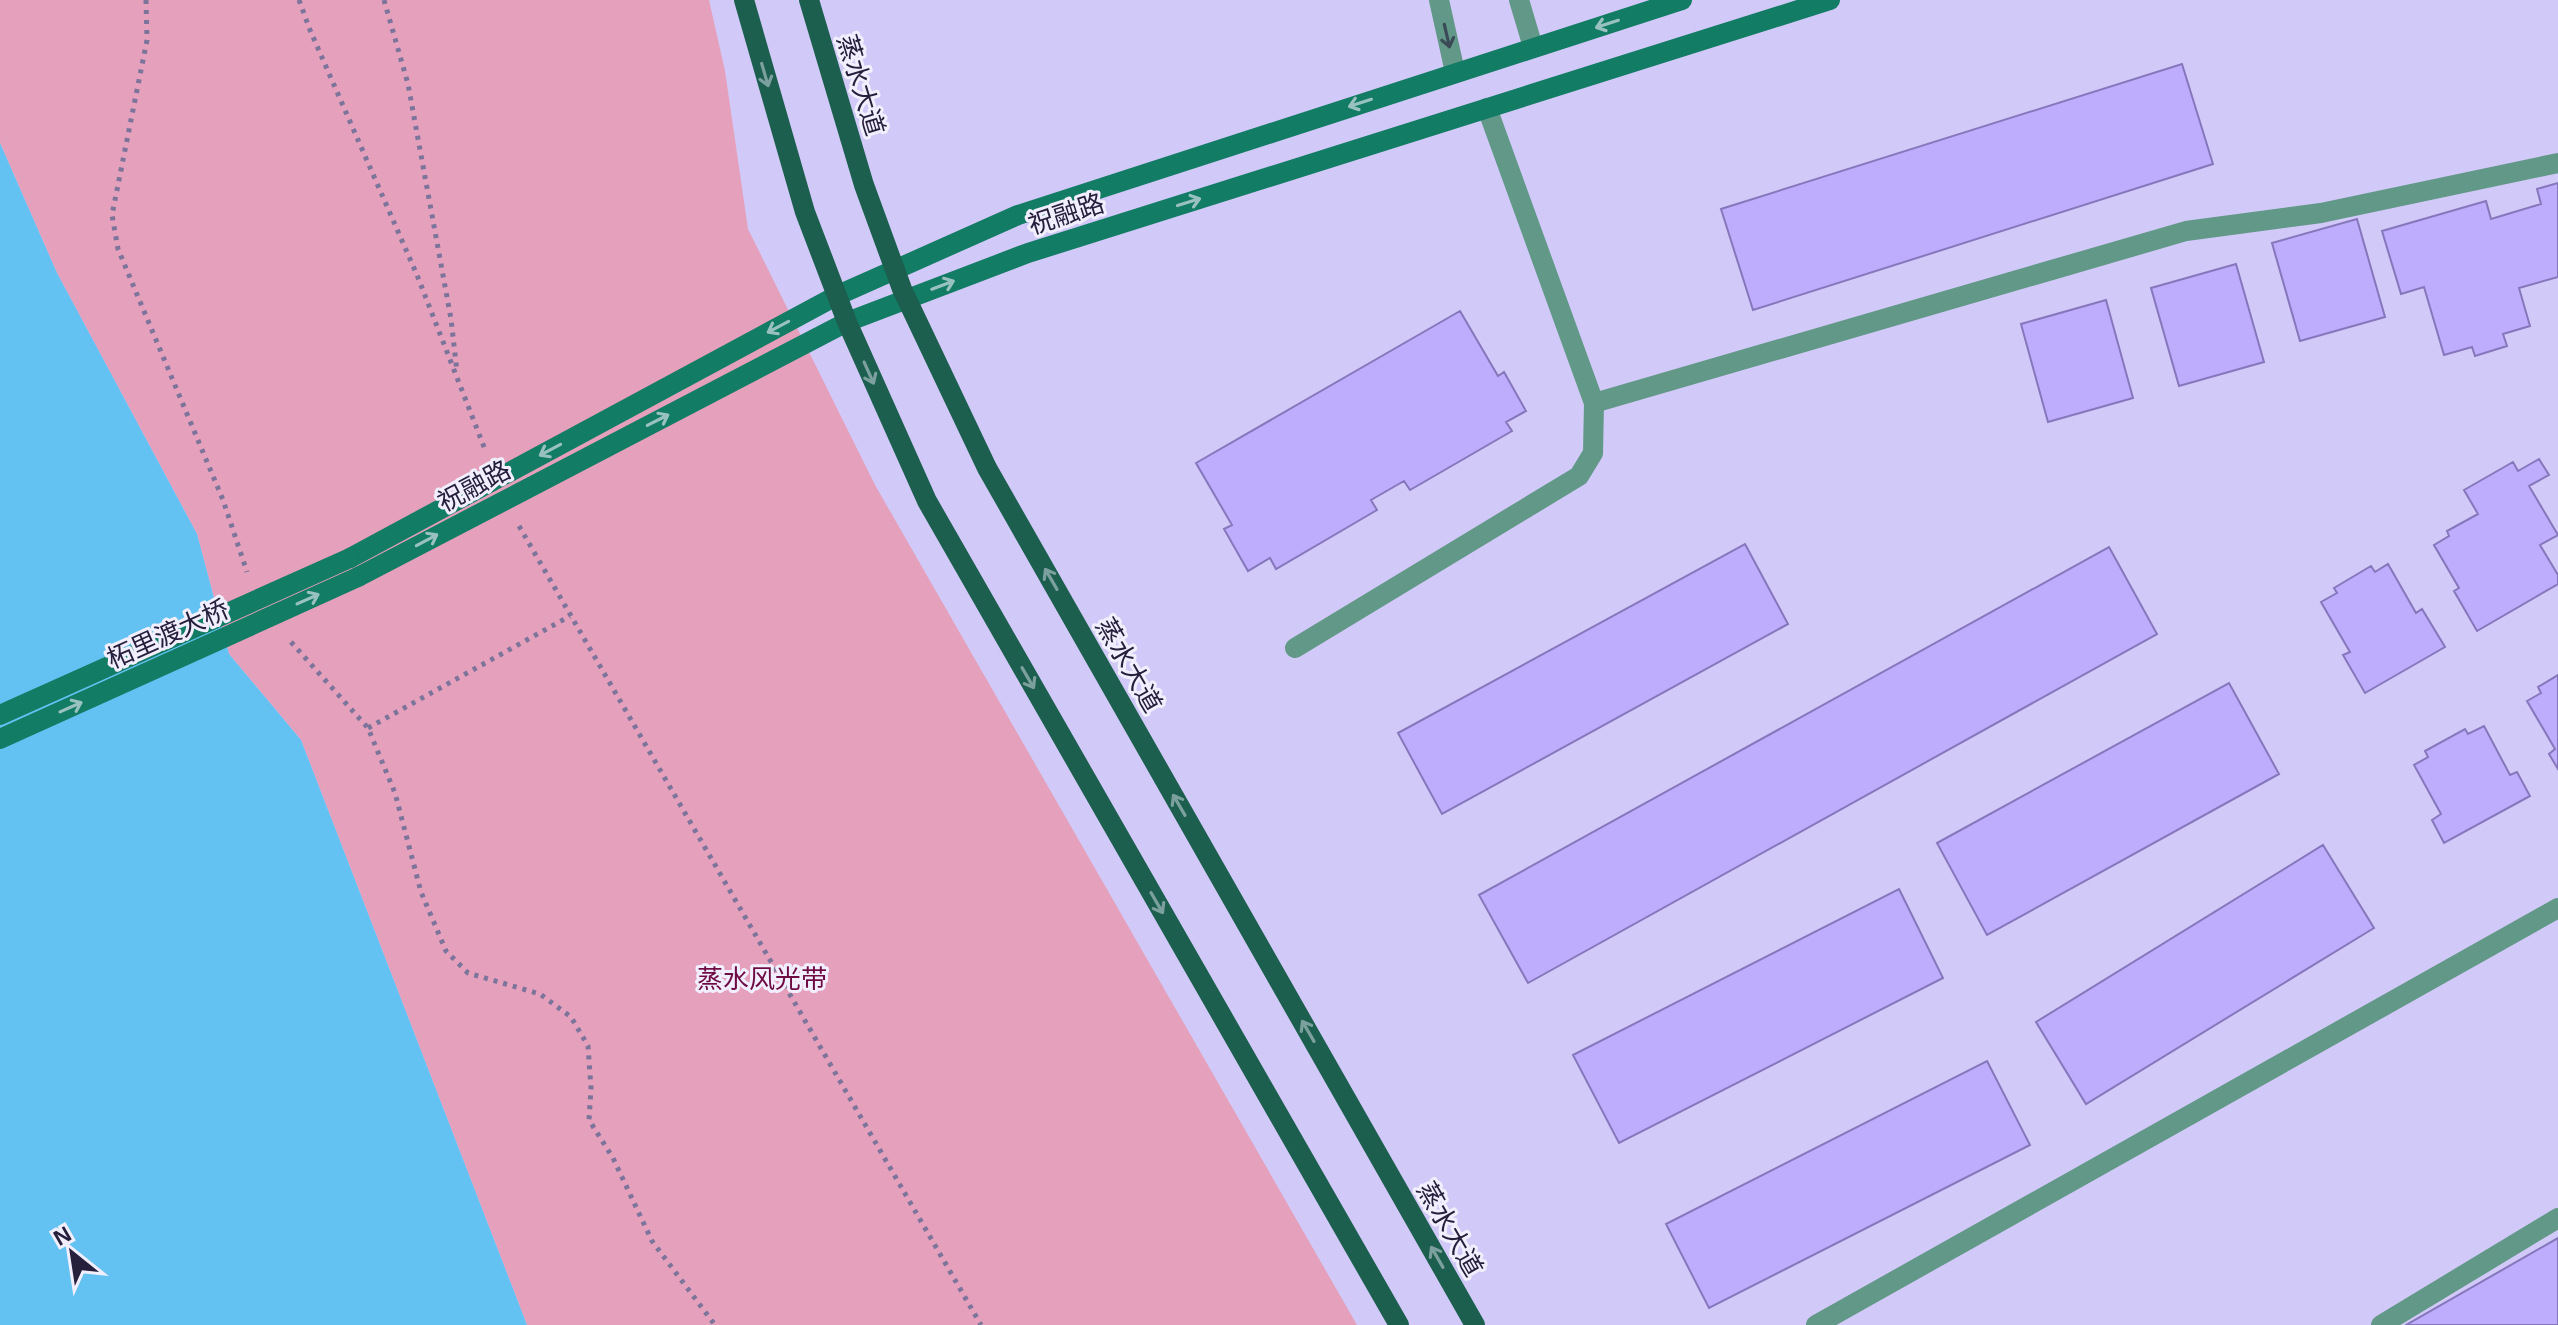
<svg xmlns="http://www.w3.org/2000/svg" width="2558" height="1325" viewBox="0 0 2558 1325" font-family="Arial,'Noto Sans SC',sans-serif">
  <rect width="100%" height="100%" fill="#d1c9f7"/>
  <!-- green -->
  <path fill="#e5a0bc" d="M0 0H709L725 71 748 229 875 485 1357 1325H527L301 740 229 654 197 534 57 273 0 143Z"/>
  <!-- water -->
  <path fill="#63c2f2" d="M0 143 57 273 197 534 229 654 301 740 527 1325H0Z"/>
  <!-- building -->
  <path fill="#bdadfc" stroke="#8677bd" stroke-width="2" d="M2182 64 2213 164 1753 310 1721 209Z
    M2558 183V277L2519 288 2530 326 2503 334 2507 346 2475 356 2472 347 2444 355 2424 287 2401 294 2382 231 2486 201 2491 219 2541 204 2537 189Z
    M2357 219 2385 317 2300 341 2272 243Z
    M2236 264 2264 362 2179 386 2151 288Z
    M2106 300 2133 398 2048 422 2021 324Z
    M1460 311 1498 376 1504 372 1526 411 1506 422 1512 431 1410 490 1404 481 1371 500 1377 510 1276 569 1270 558 1248 571 1224 529 1232 525 1196 463Z
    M2539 459 2549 475 2529 486 2558 535 2540 545 2558 575V584L2477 631 2454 591 2459 588 2434 545 2449 536 2447 531 2478 514 2464 490 2513 462 2518 471Z
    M1745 544 1788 624 1442 814 1398 733Z
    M2109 547 2157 634 1528 983 1479 895Z
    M2388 564 2416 613 2422 609 2445 647 2365 693 2343 655 2350 652 2321 602 2337 593 2334 588 2371 566 2375 572Z
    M2558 675V769L2549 754 2555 749 2527 701 2541 693 2538 687Z
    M2229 683 2279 774 1987 935 1937 843Z
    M2484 726 2510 775 2517 772 2530 796 2444 843 2432 820 2441 814 2414 765 2428 757 2425 751 2465 729 2468 734Z
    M2323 845 2374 928 2086 1104 2036 1022Z
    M1899 889 1943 978 1619 1143 1573 1055Z
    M1987 1061 2030 1145 1709 1308 1666 1224Z
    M2558 1238V1325H2406Z"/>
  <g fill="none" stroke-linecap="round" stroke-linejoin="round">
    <!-- path -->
    <path stroke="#7c749a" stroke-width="5" stroke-dasharray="4 6" stroke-linecap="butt" d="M146 0 147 40 112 215 118 249 223 500 247 572
      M299 0 310 30 417 275 486 452
      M384 0 408 84 451 319 457 372
      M519 526 981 1325
      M291 642 368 728 395 793 421 892 446 951 468 973 540 994 571 1017 588 1046 591 1088 589 1120 613 1158 652 1241 715 1325
      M368 728 570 616"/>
    <!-- street -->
    <path stroke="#619887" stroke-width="20" d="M1439 0 1455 72
      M1519 0 1533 47
      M1487 108 1594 403
      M1295 648 1579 476 1593 453 1594 403 2186 231 2321 213 2558 163
      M1816 1325 2558 908
      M2381 1325 2558 1218"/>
    <!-- secondary -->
    <path stroke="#127c64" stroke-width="20" d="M350 558 836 296 1018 215 1682 0
      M358 577 847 322 1028 253 1830 0"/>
    <!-- primary -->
    <path stroke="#1d5f4f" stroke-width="20" d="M744 0 805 212 847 322 927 501 1399 1325
      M809 0 864 185 902 289 987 468 1475 1325"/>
    <!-- secondary-bridge -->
    <path stroke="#127c64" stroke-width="20" d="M0 715 350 558
      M0 739 358 577"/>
  </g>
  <!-- one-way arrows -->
  <defs><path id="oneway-shaft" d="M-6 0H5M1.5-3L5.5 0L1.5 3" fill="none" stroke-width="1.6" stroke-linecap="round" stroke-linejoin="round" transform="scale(2)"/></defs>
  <g stroke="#98c1c0">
    <use href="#oneway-shaft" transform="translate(1607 24) rotate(162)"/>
    <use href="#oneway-shaft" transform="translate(1360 103) rotate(162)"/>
    <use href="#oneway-shaft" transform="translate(1189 202) rotate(-17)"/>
    <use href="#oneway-shaft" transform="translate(943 285) rotate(-21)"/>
    <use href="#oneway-shaft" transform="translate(778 327) rotate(152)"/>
    <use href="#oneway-shaft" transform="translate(658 420) rotate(-27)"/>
    <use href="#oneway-shaft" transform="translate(550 450) rotate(152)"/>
    <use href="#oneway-shaft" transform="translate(427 540) rotate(-28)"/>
    <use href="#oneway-shaft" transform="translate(308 599) rotate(-24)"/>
    <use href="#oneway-shaft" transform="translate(71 707) rotate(-24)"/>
  </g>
  <use stroke="#3b4a57" href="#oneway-shaft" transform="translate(1447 36) rotate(77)"/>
  <g stroke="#7ca09e">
    <use href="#oneway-shaft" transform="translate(765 75) rotate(74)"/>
    <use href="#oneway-shaft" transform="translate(869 373) rotate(66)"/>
    <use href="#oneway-shaft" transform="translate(1051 579) rotate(-120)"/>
    <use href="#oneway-shaft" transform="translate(1028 678) rotate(60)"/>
    <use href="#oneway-shaft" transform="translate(1179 805) rotate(-120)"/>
    <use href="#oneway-shaft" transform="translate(1157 903) rotate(60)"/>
    <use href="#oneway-shaft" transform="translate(1308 1031) rotate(-120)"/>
    <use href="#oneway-shaft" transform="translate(1437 1257) rotate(-120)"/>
  </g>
  <g text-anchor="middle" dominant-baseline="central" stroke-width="6" stroke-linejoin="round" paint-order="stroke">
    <!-- street labels -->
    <g font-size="26" fill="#27203d" stroke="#f1effe">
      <text transform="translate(861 85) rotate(73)">蒸水大道</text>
      <text transform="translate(1066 214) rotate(-18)">祝融路</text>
      <text transform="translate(474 486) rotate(-28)">祝融路</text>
      <text transform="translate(168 634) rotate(-24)">柘里渡大桥</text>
      <text transform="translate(1129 665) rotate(60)">蒸水大道</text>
      <text transform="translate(1450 1229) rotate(60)">蒸水大道</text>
    </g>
    <!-- park labels -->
    <g font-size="26" fill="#6d0b42" stroke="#f1effe">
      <text x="762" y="979">蒸水风光带</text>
    </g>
  </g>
  <!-- north arrow -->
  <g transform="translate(72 1253) rotate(330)" stroke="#f1effe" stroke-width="6" paint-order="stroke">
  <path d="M0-6L14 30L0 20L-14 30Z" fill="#27203d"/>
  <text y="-12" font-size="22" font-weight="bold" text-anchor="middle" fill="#27203d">N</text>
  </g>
</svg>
